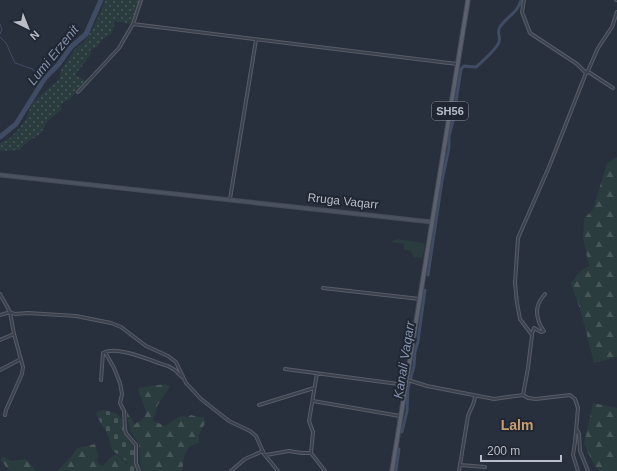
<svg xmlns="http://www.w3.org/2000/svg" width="617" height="471" viewBox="0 0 617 471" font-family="Helvetica,sans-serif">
  <defs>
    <pattern id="grass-dots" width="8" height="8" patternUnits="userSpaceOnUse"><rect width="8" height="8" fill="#2b3c3f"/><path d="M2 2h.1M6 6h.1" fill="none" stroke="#485659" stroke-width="1.8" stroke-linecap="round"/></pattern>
    <pattern id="forest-firs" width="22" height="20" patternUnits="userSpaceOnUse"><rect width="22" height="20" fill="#2b3c3f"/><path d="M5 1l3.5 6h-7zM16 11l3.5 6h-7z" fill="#485659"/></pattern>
    <pattern id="cemetery-stones" width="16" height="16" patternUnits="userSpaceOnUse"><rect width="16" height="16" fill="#2b3c3f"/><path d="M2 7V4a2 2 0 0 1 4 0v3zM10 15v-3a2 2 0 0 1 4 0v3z" fill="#485659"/></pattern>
  </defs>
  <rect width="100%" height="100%" fill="#282f3d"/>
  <!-- grass -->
  <path fill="url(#grass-dots)" d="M105 0H140L132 24 115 21 112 33 103 39 97 47 90 50 92 53 75 75 87 81 70 99 61 104V110C56 114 50 118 46 123 44 127 42 134 37 136 30 140 25 143 20 150L0 151V143L10 138 17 131 26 119 32 103 59 79 61 70 75 49 85 41 89 34 98 18Z"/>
  <!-- forest -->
  <path fill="url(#forest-firs)" d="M617 157V357L594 363 581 312 571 284 579 272 589 266 583 238 584 219 593 209 607 163Z
    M165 384 170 386 169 388 157 406 156 414 153 418 154 421 165 426C173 422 178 414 187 417L191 415 198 417H204L205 423 199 435V443C183 447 185 456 182 471H143L140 465 139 444 130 431 126 410 135 424 144 418 146 412 138 388Z
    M593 403 617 408V471H600L595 467 584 444Z
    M95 444 99 458 96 459 99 464 102 466C107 463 108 459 112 456 119 451 128 465 131 471H57L71 457 77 448Z
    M2 456 11 461 26 459 36 471H9L1 460Z"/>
  <!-- cemetery -->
  <path fill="url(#cemetery-stones)" d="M103 410 116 413 123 420V431L135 448 134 458 138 471H130L126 461 112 450 108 435 96 415 97 412Z"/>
  <!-- park -->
  <path fill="#2b3c3f" d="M397 239 425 243 423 257 421 258 414 257 411 251 404 250V244L390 242Z"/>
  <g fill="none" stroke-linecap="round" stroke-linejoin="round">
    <!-- stream -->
    <path stroke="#404c64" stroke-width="1" d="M0 24 2 29 0 34
      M0 37 6 43 15 63 32 69 45 78"/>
    <!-- canal -->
    <path stroke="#404c64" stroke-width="3" d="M428 275 442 181 449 148V136L453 121 461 69 464 66 476 67C481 63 498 47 499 42 501 35 496 33 500 27 506 17 518 13 521 0
      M402 432 407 411 408 388 414 366 415 352 418 341 425 290
      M396 471 399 449"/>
    <!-- river -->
    <path stroke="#404c64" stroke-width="5" d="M0 137 16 124 45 78 58 65 71 47 86 34 101 0"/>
    <defs>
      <path id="street" d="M141 0 133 24 457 64
        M616 0H617
        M587 71 613 88
        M587 73 598 48 612 27 617 12
        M78 92 119 48 133 24
        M230 199 256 40
        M323 288 420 299
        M0 294 10 312 14 334 23 367 22 374 6 410 5 415
        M0 315 10 312 15 314 28 313 76 316 111 323 121 327 146 346 168 356 176 362 186 383 201 399 229 421 250 431 256 436 264 454 278 471
        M532 334 534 328 541 332 544 331C542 328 540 326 539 322 535 311 537 303 545 294
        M0 340 14 334
        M105 352 114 368 120 383 122 394 120 403 124 411 125 429 126 433 136 445V463L139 471
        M285 369 406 385
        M0 370 21 359
        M101 380 103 353C118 345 151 361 168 366L175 370 182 377
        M408 380 427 386 494 399 523 395 528 398 536 399 570 395 575 399 578 408 575 442 573 455 578 471
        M523 395 528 368 532 335 520 319 517 303 515 283 518 238 549 167 586 73 577 64 530 33 522 12 524 0
        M313 401 400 416
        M259 405 314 388
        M577 430 579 434 580 451 588 471
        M311 453 313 432 309 421 317 373
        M266 455 289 451 302 453H311L325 471
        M460 465 485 467
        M231 471 245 459 263 451
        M459 471 468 416C470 409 475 404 475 396"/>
      <path id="secondary" d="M0 175 432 222"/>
      <path id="primary" d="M392 471 468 0"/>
    </defs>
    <!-- street casing -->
    <use href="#street" stroke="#575d68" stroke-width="4"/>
    <!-- secondary casing -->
    <use href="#secondary" stroke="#454b56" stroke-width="5"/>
    <!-- primary casing -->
    <use href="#primary" stroke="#454b56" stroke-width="5.5"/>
    <!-- street -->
    <use href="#street" stroke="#3c424d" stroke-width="2"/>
    <!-- secondary -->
    <use href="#secondary" stroke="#4a515f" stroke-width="3"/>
    <!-- primary -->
    <use href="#primary" stroke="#5a606d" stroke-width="3.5"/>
  </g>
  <g text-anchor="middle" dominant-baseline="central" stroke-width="4" stroke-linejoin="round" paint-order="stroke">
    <!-- shield labels -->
    <rect fill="#202732" stroke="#8a909b" stroke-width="1" x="432" y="102" width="36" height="18" rx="3"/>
    <g font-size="11" font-weight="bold" fill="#b8bdc8">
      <text x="450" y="111">SH56</text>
    </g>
    <!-- street labels -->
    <g font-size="12" fill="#b8bdc8" stroke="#202732">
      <text transform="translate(343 201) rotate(6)">Rruga Vaqarr</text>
    </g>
    <!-- water labels -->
    <g font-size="13" font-style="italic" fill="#8391ab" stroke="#202732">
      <text transform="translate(53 55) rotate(-51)">Lumi Erzenit</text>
      <text transform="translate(404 360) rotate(-81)">Kanali Vaqarr</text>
    </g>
    <!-- quarter labels -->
    <g font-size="14" font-weight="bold" fill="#c99e72" stroke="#202732">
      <text x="517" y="425">Lalm</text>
    </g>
  </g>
  <!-- north arrow -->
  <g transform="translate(28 28) rotate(137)" stroke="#202732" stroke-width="3" paint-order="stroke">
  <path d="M0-3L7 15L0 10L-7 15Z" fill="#b8bdc8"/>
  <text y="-6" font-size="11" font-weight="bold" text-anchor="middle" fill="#b8bdc8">N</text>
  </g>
  <!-- scale -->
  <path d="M481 455v6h80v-6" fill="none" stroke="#b8bdc8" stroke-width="2"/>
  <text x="487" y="455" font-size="12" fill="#b8bdc8" stroke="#202732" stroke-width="3" paint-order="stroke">200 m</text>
</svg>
